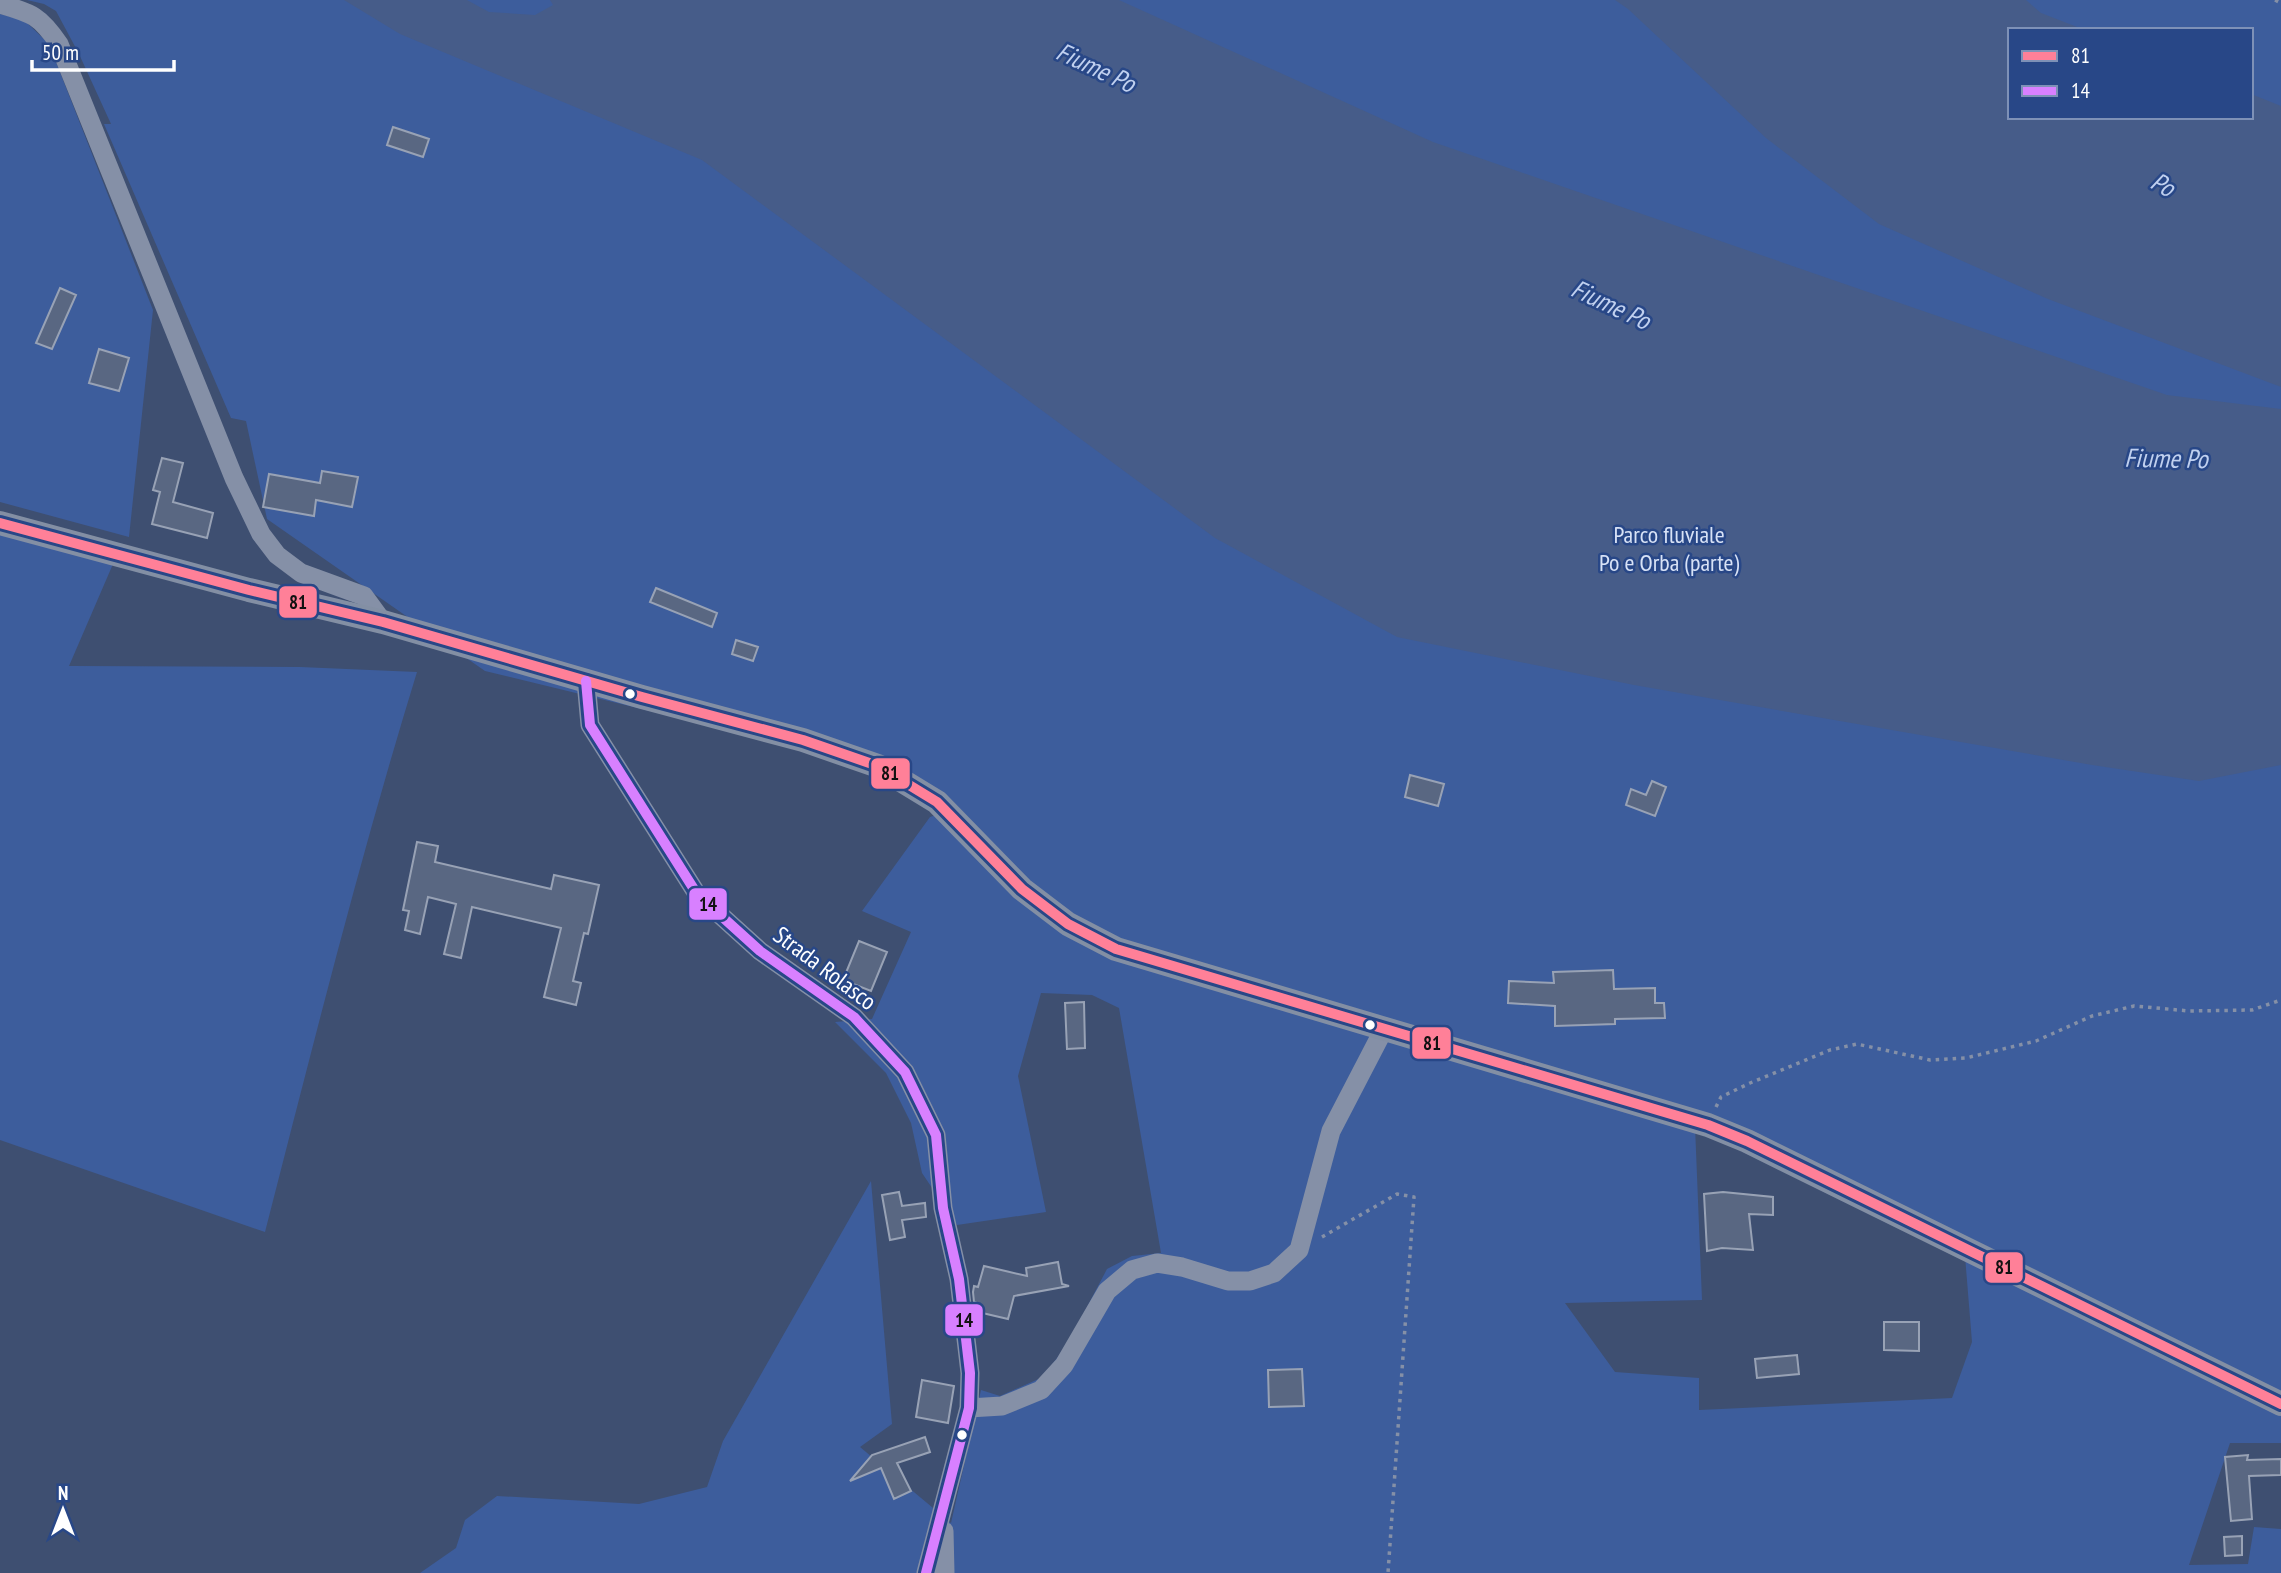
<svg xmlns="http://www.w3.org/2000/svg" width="2281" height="1573" viewBox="0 0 2281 1573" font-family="'PT Sans Narrow',sans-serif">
  <rect width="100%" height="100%" fill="#3e4f71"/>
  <!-- green -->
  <path fill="#3d5d9c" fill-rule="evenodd" d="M27 0H2281V1443H2230L2189 1565 2248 1564 2254 1527 2281 1529V1573H420L456 1548 465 1520 497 1496 639 1504 707 1487 723 1441 871 1181 892 1424 860 1447 951 1523 981 1390 1000 1396 1043 1377 1068 1343 1107 1269 1132 1256 1161 1253 1119 1008 1092 995 1041 993 1018 1076 1046 1212 957 1225 922 1173 911 1123 886 1073 835 1022 872 1019 911 932 862 911 930 817 942 813 864 763 485 671 267 519 246 421 231 418 104 124H111L79 54 56 11 44 4ZM2010 30H2251V117H2010ZM1695 1126 1965 1256 1972 1342 1952 1398 1699 1410V1378L1615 1372 1565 1303 1702 1300Z
    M0 14 24 20 49 44 153 310 129 537 0 502Z
    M0 534 113 564 69 666 300 667 417 672C360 857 313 1045 265 1232L0 1140Z"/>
  <!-- water -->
  <path fill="#465c89" d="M344 0H467L489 12 535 15 553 5 550 0H1119L1433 142 2167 395 2281 409V765L2199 781 2092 765 1634 685 1397 637 1215 538 702 160 400 34Z
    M1615 0H2026L2041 13 2085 30H2010V117H2251V94L2281 106V387L2048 299 1879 224 1766 138 1628 9Z"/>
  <!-- building -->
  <path fill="#596782" stroke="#98a2b5" stroke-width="2" d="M393 127 429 139 423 157 387 145Z
    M60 288 76 295 52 349 36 343Z
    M99 349 129 358 119 391 89 383Z
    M162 458 183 463 173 502 213 513 207 538 152 524 160 492 153 490Z
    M322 471 358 477 352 507 316 500 314 516 263 507 269 474 320 483Z
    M656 588 717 613 712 627 650 602Z
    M736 640 758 647 753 661 732 654Z
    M1410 775 1444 784 1438 806 1405 797Z
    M1652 781 1666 787 1655 816 1626 805 1631 789 1646 795Z
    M417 842 438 846 435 862 551 889 554 875 599 885 588 934 584 933 573 981 581 983 576 1005 544 997 561 928 472 907 461 958 444 954 456 904 428 897 420 934 405 930 409 911 403 910Z
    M859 941 887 952 871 991 843 980Z
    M1613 970 1614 989 1655 988V1003H1664L1665 1018 1615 1019V1024L1555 1026V1006L1508 1003 1509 981 1554 983 1553 972Z
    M1084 1002 1085 1048 1067 1049 1065 1003Z
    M899 1192 902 1206 925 1203 926 1217 902 1220 905 1237 890 1240 882 1195Z
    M1723 1192 1773 1197V1215L1749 1214 1753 1250 1722 1248 1707 1251 1704 1194Z
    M1058 1262 1062 1284 1069 1286 1014 1296 1008 1319 978 1312 980 1304 974 1302 973 1292 974 1286 978 1287 984 1266 1027 1276 1026 1268Z
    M1884 1322H1919V1351L1884 1350Z
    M1797 1355 1799 1374 1757 1378 1755 1359Z
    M1302 1369 1304 1406 1269 1407 1268 1370Z
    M922 1380 954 1386 948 1423 916 1417Z
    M925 1437 930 1452 897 1463 911 1491 894 1499 881 1468 850 1481 872 1455Z
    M2248 1455 2247 1460 2281 1459V1475L2249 1476 2252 1519 2231 1521 2225 1457Z
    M2242 1536V1555L2225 1556 2224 1537Z"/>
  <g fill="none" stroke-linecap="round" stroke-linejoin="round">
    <!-- path -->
    <path stroke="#8590a7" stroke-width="3.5" stroke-dasharray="3.5 5" stroke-linecap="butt" d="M2275 0 2281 3
      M1716 1107 1721 1097 1750 1083 1830 1050 1857 1044 1930 1060 1966 1058 2036 1041 2092 1016 2134 1006 2189 1011 2252 1010 2281 1000
      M1322 1237 1397 1194 1414 1197 1388 1573"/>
    <!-- minor -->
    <path stroke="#8590a7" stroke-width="19" d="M0 4C32 13 40 16 59 44L234 478 261 534 277 555 301 573 364 596 383 622
      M586 681 590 725 697 894 760 951 854 1017 905 1072 936 1135 943 1208 959 1279 970 1373 969 1408 926 1573
      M969 1408 1002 1406 1041 1390 1064 1365 1107 1291 1132 1270 1157 1263 1182 1267 1228 1281H1250L1274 1273 1299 1250 1331 1131 1385 1027
      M944 1531 945 1573"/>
    <!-- major -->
    <path stroke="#838fa4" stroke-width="24" d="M0 523 249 590 383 622 642 697 803 740 878 766 937 802 1022 889 1068 924 1116 949 1708 1125 1747 1141 2281 1404"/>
    <defs>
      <path id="bus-1" d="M0 523 249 590 383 622 642 697 803 740 878 766 937 802 1022 889 1068 924 1116 949 1708 1125 1747 1141 2281 1404"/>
      <path id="bus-2" d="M586 681 590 725 697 894 760 951 854 1017 905 1072 936 1135 943 1208 959 1279 970 1373 969 1408 926 1573"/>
    </defs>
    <!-- bus-1 casing -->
    <use href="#bus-1" stroke="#284787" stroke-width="16"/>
    <!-- bus-2 casing -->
    <use href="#bus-2" stroke="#284787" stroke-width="16"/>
    <!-- bus-1 -->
    <use href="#bus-1" stroke="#ff8098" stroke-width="10"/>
    <!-- bus-2 -->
    <use href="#bus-2" stroke="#d880ff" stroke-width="10"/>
  </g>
  <!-- markers -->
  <g fill="#fff" stroke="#284787" stroke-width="2.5">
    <circle cx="630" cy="694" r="6"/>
    <circle cx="1370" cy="1025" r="6"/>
    <circle cx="962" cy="1435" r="6"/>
  </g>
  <g text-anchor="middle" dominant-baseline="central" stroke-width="5" stroke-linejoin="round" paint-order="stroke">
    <!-- park labels -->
    <g font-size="24" fill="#d8e2f6" stroke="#284787">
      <text x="1669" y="534">Parco fluviale<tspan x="1669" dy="28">Po e Orba (parte)</tspan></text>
    </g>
    <!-- street labels -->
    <g font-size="24" fill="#fff" stroke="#284787">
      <text transform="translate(825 968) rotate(37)">Strada Rolasco</text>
    </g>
    <!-- water labels -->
    <g font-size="26" font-style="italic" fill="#c0d0ef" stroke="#284787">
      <text transform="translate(1096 67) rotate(25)">Fiume Po</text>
      <text transform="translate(2163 184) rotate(29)">Po</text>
      <text transform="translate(1611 304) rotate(25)">Fiume Po</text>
      <text transform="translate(2166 458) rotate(1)">Fiume Po</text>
    </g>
  </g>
  <g stroke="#284787" stroke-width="2.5">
    <rect x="278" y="585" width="40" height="34" rx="7" fill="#ff8098"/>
    <rect x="870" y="757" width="41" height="33" rx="7" fill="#ff8098"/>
    <rect x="688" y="887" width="40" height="34" rx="7" fill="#d880ff"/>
    <rect x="1411" y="1026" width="41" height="34" rx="7" fill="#ff8098"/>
    <rect x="1984" y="1251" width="40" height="33" rx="7" fill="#ff8098"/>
    <rect x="944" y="1303" width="40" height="34" rx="7" fill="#d880ff"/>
  </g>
  <g font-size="19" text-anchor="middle" font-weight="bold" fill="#111">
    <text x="298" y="609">81</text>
    <text x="890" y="780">81</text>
    <text x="708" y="911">14</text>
    <text x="1432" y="1050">81</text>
    <text x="2004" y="1274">81</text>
    <text x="964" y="1327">14</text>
  </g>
  <!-- legend -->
  <rect x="2008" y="28" width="245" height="91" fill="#284787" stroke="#7e91b7" stroke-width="2"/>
  <rect x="2022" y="51" width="35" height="10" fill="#ff8098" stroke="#7e91b7" stroke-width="2"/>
  <text x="2071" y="63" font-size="21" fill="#ffffff">81</text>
  <rect x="2022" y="86" width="35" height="10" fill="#d880ff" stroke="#7e91b7" stroke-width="2"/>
  <text x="2071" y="98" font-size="21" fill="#ffffff">14</text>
  <!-- north arrow -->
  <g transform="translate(63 1510)" stroke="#284787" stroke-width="5" paint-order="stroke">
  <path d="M0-5L12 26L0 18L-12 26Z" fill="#ffffff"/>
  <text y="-10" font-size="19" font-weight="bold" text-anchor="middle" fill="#ffffff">N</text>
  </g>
  <!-- scale -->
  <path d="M32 60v10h142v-10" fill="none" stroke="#ffffff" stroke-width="3.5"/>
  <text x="42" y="60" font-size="21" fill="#ffffff" stroke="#284787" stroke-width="5" paint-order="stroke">50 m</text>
</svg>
